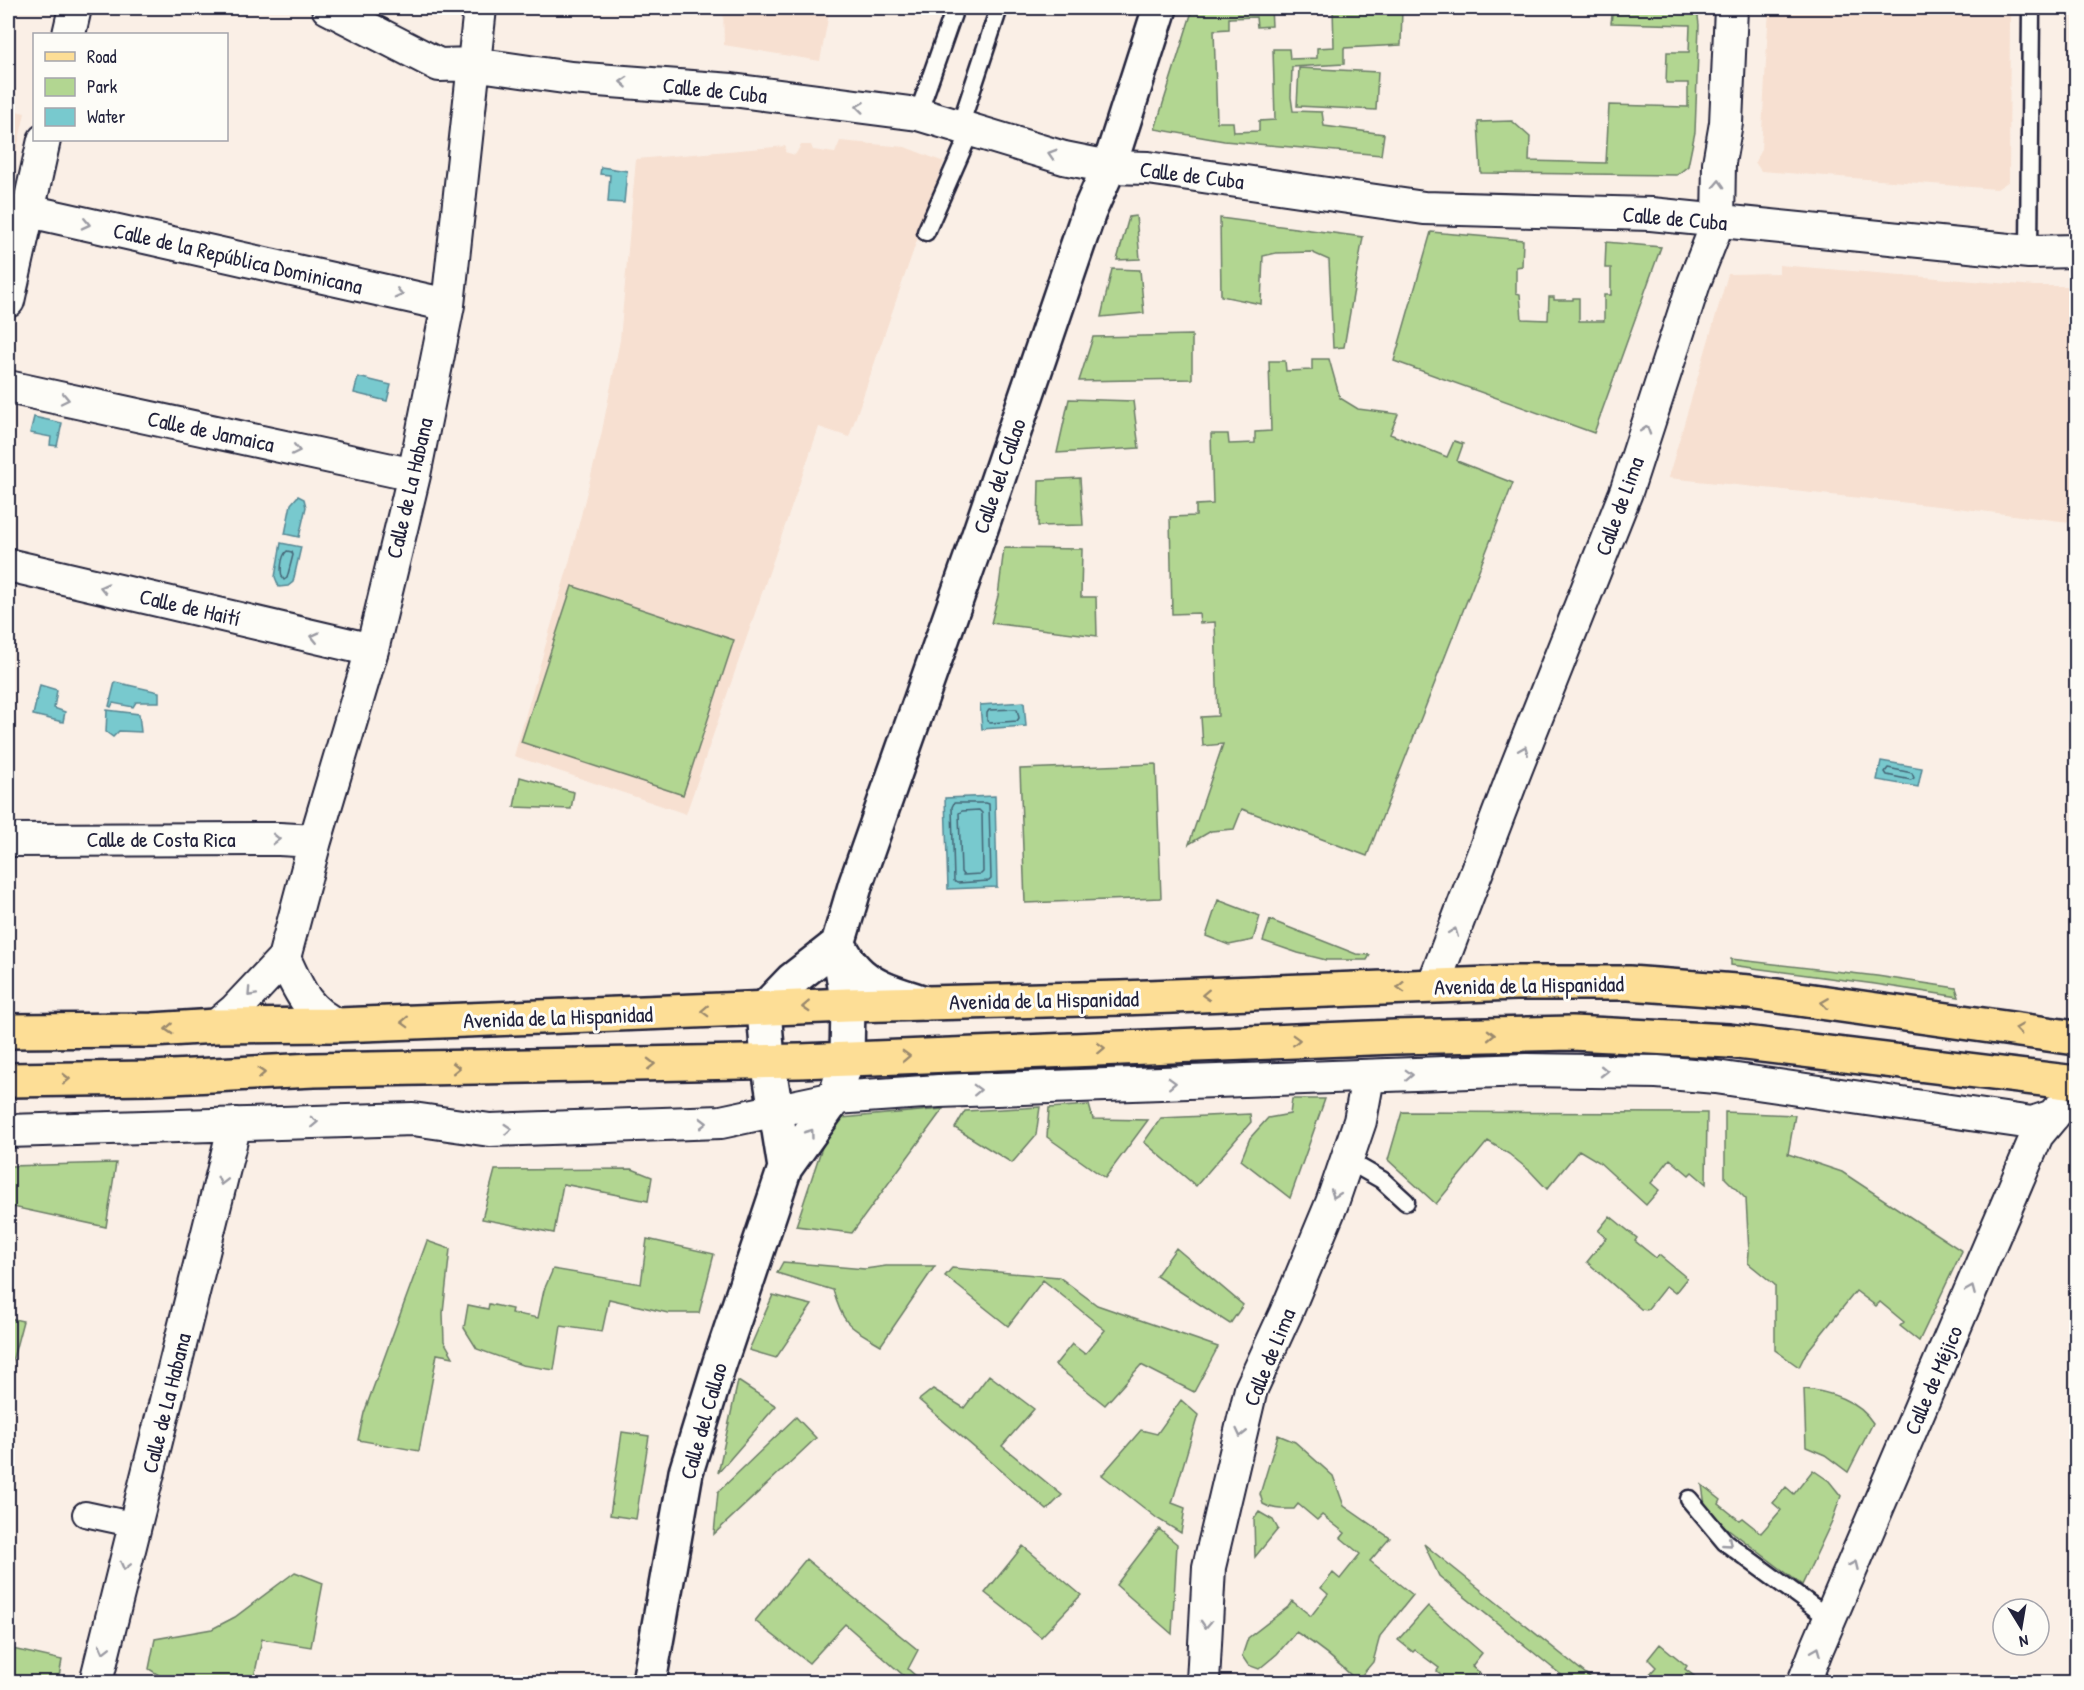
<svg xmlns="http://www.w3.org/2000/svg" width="2084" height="1690" viewBox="0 0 2084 1690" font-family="'Patrick Hand',sans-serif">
  <rect width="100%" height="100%" fill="#faefe6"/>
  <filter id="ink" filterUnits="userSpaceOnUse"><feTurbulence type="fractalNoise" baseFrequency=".0167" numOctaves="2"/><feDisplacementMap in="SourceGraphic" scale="12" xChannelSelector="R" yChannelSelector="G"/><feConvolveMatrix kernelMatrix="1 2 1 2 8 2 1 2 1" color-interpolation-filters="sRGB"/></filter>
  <g filter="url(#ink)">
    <!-- built -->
    <path fill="#f7e0d1" d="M723 8H830L820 61 724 45Z
      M1769 8H2010L2009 181 1997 189 1761 171 1755 162 1761 149Z
      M8 109 25 113 8 189Z
      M840 141 905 147 944 162 849 437 819 427 686 814 514 756 569 563 601 436 620 340 636 159 786 146 785 152 795 155 801 145H811L813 150 835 153Z
      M1779 265 2035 286H2076V523L1957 508 1668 478 1728 274 1779 273Z"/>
    <!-- green -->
    <path fill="#b2d691" stroke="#6a7c66" stroke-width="1.5" d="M1193 8H1271L1272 26 1257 27 1256 17 1229 18V29L1214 30 1217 122H1233L1234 132 1259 131V121L1275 120 1273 49H1289L1290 59 1317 58V48L1334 47 1333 8H1402L1401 45 1344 48V64L1292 67 1291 97 1293 111 1322 112 1324 126 1384 134 1381 155 1224 141 1155 129Z
      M1613 8H1697L1699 25 1695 132 1688 166 1677 175 1481 173 1478 122 1512 121 1530 137 1529 161 1606 163 1609 105 1688 107V83H1666L1667 52H1689L1690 25 1611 23Z
      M1299 68 1378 72 1376 110 1297 106Z
      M1136 216 1140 259 1117 260 1129 217Z
      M1220 218 1363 237 1344 347 1333 348 1329 260 1311 252 1276 253 1263 256 1261 304 1221 296Z
      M1431 232 1523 240 1522 266 1516 267V293L1520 294 1522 319 1548 320 1549 297H1554V300H1573V298H1579V321H1604V295H1611V268H1605L1606 242 1661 247 1594 433 1394 361Z
      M1112 269 1140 270 1144 313 1101 317Z
      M1192 335V379L1079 381 1093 337Z
      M1312 359H1329L1340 398 1358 409 1398 414 1390 434 1447 457 1454 441 1463 444 1457 461 1513 483 1367 856 1242 809 1234 829 1211 831 1189 844 1223 744 1203 746 1201 717 1218 716 1215 622 1200 623 1199 613 1172 614 1170 517 1196 516V505L1213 504 1211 434H1228L1229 444 1255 443V432L1271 431 1269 361H1285L1286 371 1312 370Z
      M1069 399 1133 401 1139 448 1057 453Z
      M1080 478 1083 525 1038 526 1039 480Z
      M1004 548 1082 549 1081 597H1096L1097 636 991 623 998 596Z
      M572 586 734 640 683 795 521 742Z
      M1156 764 1161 898 1025 903 1020 769Z
      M520 777 574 792 571 809 514 807Z
      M1218 900 1260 916 1253 940 1229 945 1206 936Z
      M1270 920 1356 954 1370 955 1367 960H1326L1298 953 1263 941Z
      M1731 959 1877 976 1956 988 1959 997 1875 984 1731 965Z
      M1292 1099H1325L1290 1198 1241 1160 1250 1138 1268 1118 1290 1114Z
      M1089 1105 1093 1119 1148 1120 1105 1178 1047 1137 1049 1108Z
      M1040 1107 1036 1135 1012 1163 955 1128 965 1111Z
      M943 1109 852 1233 796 1226 826 1135 841 1118Z
      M1402 1112 1707 1113 1706 1184 1692 1172 1689 1175 1670 1159 1651 1183 1659 1190 1646 1205 1599 1162 1579 1150 1547 1189 1530 1171 1509 1154 1488 1141 1436 1204 1388 1160Z
      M1725 1112 1795 1115 1788 1154 1842 1172 1962 1251 1919 1341 1900 1326 1904 1322 1880 1302 1876 1306 1856 1291 1806 1353 1799 1367 1775 1350V1285L1748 1263 1749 1252 1746 1199 1725 1178Z
      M1250 1114 1251 1122 1196 1186 1144 1142 1161 1118Z
      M116 1163 106 1227 8 1206 9 1166Z
      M632 1169 652 1177 648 1201 563 1184 554 1233 482 1219 495 1170Z
      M1610 1216 1637 1238 1635 1241 1656 1258 1659 1255 1687 1278 1675 1293 1666 1286 1647 1310 1641 1309 1587 1262 1606 1238 1598 1231Z
      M647 1239 714 1254 699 1313H668L609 1299 602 1332 561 1326 554 1370 522 1365 477 1349 464 1328 468 1305 488 1309 489 1304 512 1309 511 1313 538 1318 544 1290 553 1269 641 1284Z
      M427 1241 450 1249 443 1313 444 1341 453 1357 437 1354 419 1451 358 1440 364 1413Z
      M1176 1248 1243 1305 1230 1324 1156 1276Z
      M783 1262 865 1269 886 1266H935L881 1345C849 1326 844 1327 833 1290L777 1273Z
      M952 1268 1059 1277 1097 1305 1218 1347 1194 1392 1141 1365 1105 1405 1055 1365 1072 1344 1085 1354 1105 1330 1043 1280 1008 1326 945 1276Z
      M773 1295 812 1305 776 1358 749 1350Z
      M9 1318 23 1321 8 1377V1323Z
      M989 1375 1034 1409 1002 1446 1062 1495 1047 1510 919 1400 933 1389 964 1408Z
      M738 1381 776 1406 718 1473Z
      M1804 1389C1829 1391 1859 1401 1873 1423L1848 1472 1825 1455 1806 1447Z
      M1181 1400 1198 1415 1172 1503 1185 1508 1181 1533 1158 1519 1102 1475 1141 1430 1157 1434Z
      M796 1417 816 1438 714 1534 718 1492Z
      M622 1432 649 1436 636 1519 610 1515Z
      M1278 1435 1295 1442 1333 1476 1344 1506 1390 1538 1370 1561 1413 1595 1380 1636 1373 1662 1357 1681C1338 1662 1319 1646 1296 1632L1277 1654 1259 1669 1248 1665 1242 1656 1248 1638 1288 1607 1292 1601 1311 1616 1328 1594 1321 1588 1333 1573 1340 1579 1360 1554 1341 1538 1345 1533 1322 1515 1317 1520 1298 1504 1294 1509C1282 1509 1273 1510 1263 1504L1260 1494Z
      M1813 1470 1829 1481 1841 1496 1832 1521 1802 1585 1706 1512 1702 1485 1721 1500 1719 1504 1739 1520 1742 1518 1761 1533 1781 1510 1773 1503 1786 1487 1794 1494Z
      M1259 1512 1273 1520 1278 1529 1255 1557 1254 1519Z
      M1159 1529 1177 1544 1172 1634 1116 1585Z
      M1424 1544 1436 1554 1596 1682H1570L1439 1576Z
      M1023 1546 1081 1595 1041 1637 985 1593Z
      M806 1559 918 1650 908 1669 923 1682H911L845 1624 809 1663 755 1621Z
      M295 1572 323 1583 311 1647 262 1639 253 1682H158L162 1677 149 1669 155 1639 212 1629 235 1617Z
      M1428 1606 1482 1653 1472 1666 1480 1673 1472 1682H1451L1437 1671 1439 1668 1415 1650 1413 1652 1398 1640Z
      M1660 1644 1687 1666 1685 1669 1702 1682H1643L1656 1667 1648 1659Z
      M8 1648 62 1660 58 1682H8Z"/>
    <!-- water -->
    <path fill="#78c9ce" stroke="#568693" stroke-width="1.5" d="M601 167 627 171 624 203 608 202 610 175 600 174Z
      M358 377 391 385 387 401 354 393Z
      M34 417 62 423 57 446 50 445 51 437 30 433Z
      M298 496 304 499 306 507 299 537 285 534 291 504Z
      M281 543 301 547 293 582 288 586 279 587 275 577Z
      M115 682 159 692V702H136L133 707 113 703 111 707 109 706Z
      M40 685 57 690 54 708 65 712 63 722 33 715Z
      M1024 702 1026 726 982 729 980 705Z
      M107 710 139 714 141 732 119 731 113 737 106 732Z
      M1881 761 1922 768 1918 787 1877 780Z
      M995 796 997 887 948 889 945 798Z"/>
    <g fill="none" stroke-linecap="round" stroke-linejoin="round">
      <!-- shore -->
      <path stroke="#446576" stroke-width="1.5" d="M287 551 292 552 293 555 287 578 284 580C279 574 281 556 287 551Z
        M1017 709 1019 718 1017 721 990 723 987 721V713L989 710Z
        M1888 768 1912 773 1914 778 1911 780 1887 775 1885 772Z
        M954 803H986L989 804 991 879 989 881 957 883 954 881 952 807Z
        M979 810 982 813 983 872 981 874 963 875 961 872 959 813 962 811Z"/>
      <defs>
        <path id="service" d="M918 114 955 8
          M960 126 999 8
          M926 232 971 130
          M2029 252 2031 8
          M1347 1160 1382 1180 1406 1202
          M1689 1499 1725 1542 1830 1619"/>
        <path id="pedestrian" d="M85 1514 136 1525"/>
        <path id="minor" d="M328 8 439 65 473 64 571 78 732 90 918 114 1064 158 1109 167 1148 168 1424 208 1651 214 2029 252 2076 251
          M69 34 75 8
          M29 211 448 305
          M8 301 44 140
          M8 387 414 475
          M8 565 372 650
          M8 840 279 839 315 841
          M284 958C298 988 306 1011 338 1025
          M1433 986 1515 771 1626 492 1694 283 1718 222 1719 163 1726 123 1731 8
          M216 1026 235 1010 284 958 315 841 372 650 414 475 448 305 480 8
          M8 1131 413 1119 490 1130 721 1122 835 1098 939 1091 1526 1070 1657 1072 1716 1077 2032 1123 2053 1116
          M96 1682 235 1124
          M1203 1682 1209 1567 1251 1389 1286 1313 1332 1203 1360 1121 1368 1077
          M1804 1682 1816 1651 2037 1135 2057 1111"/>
        <path id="tertiary" d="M839 945C844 953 849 963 855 969 873 989 901 995 925 1003
          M785 1168 768 1061 764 1009 792 980 838 944
          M649 1682 686 1472 719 1365 785 1168 835 1098 847 1058 848 1005 838 944 856 883 974 549 1089 212 1109 167 1160 8"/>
        <path id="primary" d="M8 1031 152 1030 216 1026 338 1025 848 1005 1121 998 1516 983H1629L1749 992 2076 1038
          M8 1080 151 1078 314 1070 800 1061 1395 1037 1572 1033 1729 1041 2076 1083"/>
      </defs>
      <!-- service casing -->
      <use href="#service" stroke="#22223b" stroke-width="21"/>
      <!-- pedestrian casing -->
      <use href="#pedestrian" stroke="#22223b" stroke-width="28"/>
      <!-- minor casing -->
      <use href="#minor" stroke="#22223b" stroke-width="36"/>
      <!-- tertiary casing -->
      <use href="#tertiary" stroke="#22223b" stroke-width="38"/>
      <!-- primary casing -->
      <use href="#primary" stroke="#22223b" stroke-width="38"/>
      <!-- service -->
      <use href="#service" stroke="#fdfcf7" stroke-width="16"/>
      <!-- pedestrian -->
      <use href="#pedestrian" stroke="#fdfcf7" stroke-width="24"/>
      <!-- minor -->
      <use href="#minor" stroke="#fdfcf7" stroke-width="32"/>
      <!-- tertiary -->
      <use href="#tertiary" stroke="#fdfcf7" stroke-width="33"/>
      <!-- primary -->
      <use href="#primary" stroke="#fdde96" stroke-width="33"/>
    </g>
    <!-- one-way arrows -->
    <defs><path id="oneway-chevron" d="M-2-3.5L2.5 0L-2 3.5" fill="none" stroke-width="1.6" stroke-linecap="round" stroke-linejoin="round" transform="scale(1.5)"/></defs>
    <g stroke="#9a9aa2">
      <use href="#oneway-chevron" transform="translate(624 82) rotate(-176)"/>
      <use href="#oneway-chevron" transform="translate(860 107) rotate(-173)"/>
      <use href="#oneway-chevron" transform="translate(1052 154) rotate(-163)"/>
      <use href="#oneway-chevron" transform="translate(1719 184) rotate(-88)"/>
      <use href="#oneway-chevron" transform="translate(86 224) rotate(13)"/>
      <use href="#oneway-chevron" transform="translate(399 294) rotate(13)"/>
      <use href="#oneway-chevron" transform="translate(65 399) rotate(12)"/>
      <use href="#oneway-chevron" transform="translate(1646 430) rotate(-72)"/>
      <use href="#oneway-chevron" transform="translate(296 450) rotate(12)"/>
      <use href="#oneway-chevron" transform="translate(104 588) rotate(-167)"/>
      <use href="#oneway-chevron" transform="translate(315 637) rotate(-167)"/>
      <use href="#oneway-chevron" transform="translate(1524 750) rotate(-68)"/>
      <use href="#oneway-chevron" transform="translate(276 839) rotate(1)"/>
      <use href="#oneway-chevron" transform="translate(1454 932) rotate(-69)"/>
      <use href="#oneway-chevron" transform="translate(251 993) rotate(133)"/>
      <use href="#oneway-chevron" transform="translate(1604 1071) rotate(1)"/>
      <use href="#oneway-chevron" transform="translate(1409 1075) rotate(-2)"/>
      <use href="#oneway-chevron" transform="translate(1172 1083) rotate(-2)"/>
      <use href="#oneway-chevron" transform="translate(977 1090) rotate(-2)"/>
      <use href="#oneway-chevron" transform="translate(314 1122) rotate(-2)"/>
      <use href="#oneway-chevron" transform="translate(703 1123) rotate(-1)"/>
      <use href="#oneway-chevron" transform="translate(508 1129) rotate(-4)"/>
      <use href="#oneway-chevron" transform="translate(810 1133) rotate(-54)"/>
      <use href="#oneway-chevron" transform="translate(222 1181) rotate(104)"/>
      <use href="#oneway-chevron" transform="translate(1335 1194) rotate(110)"/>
      <use href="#oneway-chevron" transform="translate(1971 1290) rotate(-67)"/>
      <use href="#oneway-chevron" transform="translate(1241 1433) rotate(103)"/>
      <use href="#oneway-chevron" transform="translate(1728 1543) rotate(41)"/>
      <use href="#oneway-chevron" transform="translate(1854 1565) rotate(-66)"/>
      <use href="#oneway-chevron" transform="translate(125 1566) rotate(104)"/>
      <use href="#oneway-chevron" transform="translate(1206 1624) rotate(93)"/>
      <use href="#oneway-chevron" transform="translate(104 1649) rotate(104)"/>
      <use href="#oneway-chevron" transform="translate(1817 1651) rotate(-68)"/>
    </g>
    <g stroke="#9a896d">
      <use href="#oneway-chevron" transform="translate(1401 987) rotate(178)"/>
      <use href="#oneway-chevron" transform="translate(1206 995) rotate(178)"/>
      <use href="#oneway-chevron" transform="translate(1825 1003) rotate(-172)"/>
      <use href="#oneway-chevron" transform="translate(806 1007) rotate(177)"/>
      <use href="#oneway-chevron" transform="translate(705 1011) rotate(178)"/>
      <use href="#oneway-chevron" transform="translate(405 1022) rotate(178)"/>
      <use href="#oneway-chevron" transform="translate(169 1029) rotate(177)"/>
      <use href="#oneway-chevron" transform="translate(2019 1029) rotate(-172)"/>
      <use href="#oneway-chevron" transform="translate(1491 1035) rotate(-1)"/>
      <use href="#oneway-chevron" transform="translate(1296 1040) rotate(-2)"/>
      <use href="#oneway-chevron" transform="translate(1101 1048) rotate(-2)"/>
      <use href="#oneway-chevron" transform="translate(906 1056) rotate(-2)"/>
      <use href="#oneway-chevron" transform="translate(651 1064) rotate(-1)"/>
      <use href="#oneway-chevron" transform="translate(456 1068) rotate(-1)"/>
      <use href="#oneway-chevron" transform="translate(261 1073) rotate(-3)"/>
      <use href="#oneway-chevron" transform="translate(66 1079) rotate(-1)"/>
    </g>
  </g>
  <g text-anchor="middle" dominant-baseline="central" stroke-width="6" stroke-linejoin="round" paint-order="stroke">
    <!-- street labels -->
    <g font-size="22" fill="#22223b" stroke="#fdfcf7">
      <text transform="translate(715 90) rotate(6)">Calle de Cuba</text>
      <text transform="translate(1192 175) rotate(7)">Calle de Cuba</text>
      <text transform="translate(1675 218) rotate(5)">Calle de Cuba</text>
      <text transform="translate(238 258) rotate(13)">Calle de la República Dominicana</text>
      <text transform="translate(211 431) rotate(12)">Calle de Jamaica</text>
      <text transform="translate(999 476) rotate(-71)">Calle del Callao</text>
      <text transform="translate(409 488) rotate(-77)">Calle de La Habana</text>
      <text transform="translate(1619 506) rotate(-70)">Calle de Lima</text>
      <text transform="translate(190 607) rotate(13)">Calle de Haití</text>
      <text x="161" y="839">Calle de Costa Rica</text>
      <text transform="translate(1529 985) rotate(-1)">Avenida de la Hispanidad</text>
      <text transform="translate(1044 1000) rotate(-1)">Avenida de la Hispanidad</text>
      <text transform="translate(558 1017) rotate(-2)">Avenida de la Hispanidad</text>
      <text transform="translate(1269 1357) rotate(-68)">Calle de Lima</text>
      <text transform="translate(1933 1380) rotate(-67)">Calle de Méjico</text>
      <text transform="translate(166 1403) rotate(-76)">Calle de La Habana</text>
      <text transform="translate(703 1421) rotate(-74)">Calle del Callao</text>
    </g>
  </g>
  <!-- margin -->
  <rect width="2084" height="1690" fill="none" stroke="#fdfcf7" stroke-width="30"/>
  <rect x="15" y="15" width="2054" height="1660" fill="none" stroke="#22223b" stroke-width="2" filter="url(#ink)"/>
  <!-- legend -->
  <rect x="33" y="33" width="195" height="108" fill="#fdfcf7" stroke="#a5a5ac" stroke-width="1.5"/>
  <rect x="45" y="52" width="30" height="9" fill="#fdde96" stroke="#a5a5ac" stroke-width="1.5"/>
  <text x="87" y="63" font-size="18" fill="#22223b">Road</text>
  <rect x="45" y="78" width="30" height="18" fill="#b2d691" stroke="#a5a5ac" stroke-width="1.5"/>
  <text x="87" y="93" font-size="18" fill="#22223b">Park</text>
  <rect x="45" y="108" width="30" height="18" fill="#78c9ce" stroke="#a5a5ac" stroke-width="1.5"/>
  <text x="87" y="123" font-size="18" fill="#22223b">Water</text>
  <!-- north arrow -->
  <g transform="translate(2021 1627) rotate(169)"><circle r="28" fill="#fdfcf7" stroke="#a5a5ac" stroke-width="1.5"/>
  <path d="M0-4.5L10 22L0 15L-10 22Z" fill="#22223b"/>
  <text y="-9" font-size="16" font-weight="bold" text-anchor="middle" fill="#22223b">N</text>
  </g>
</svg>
